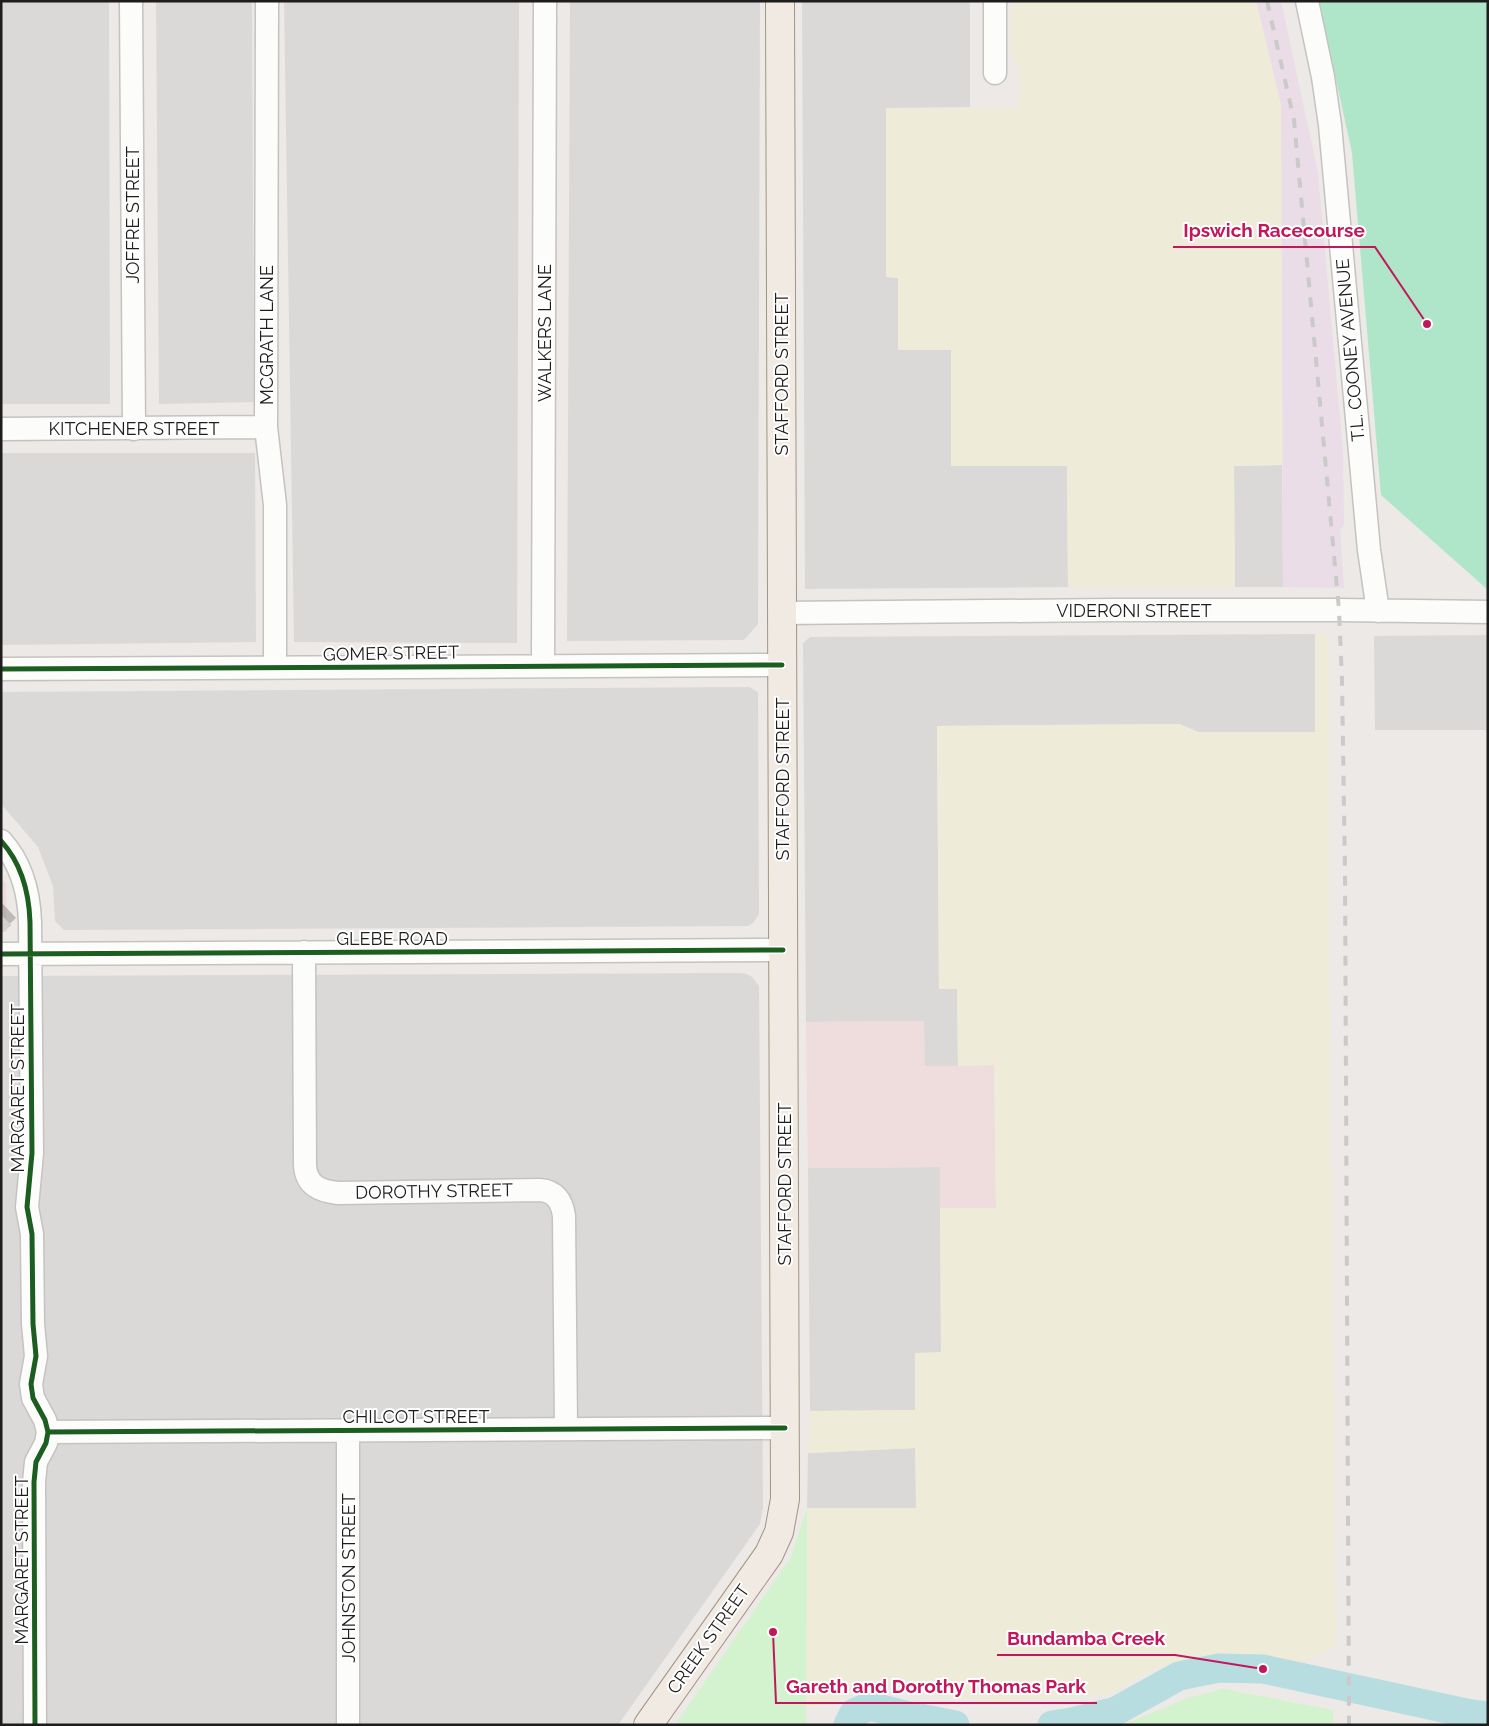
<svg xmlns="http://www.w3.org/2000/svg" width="1489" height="1726" viewBox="0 0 1489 1726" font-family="Raleway,sans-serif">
  <rect width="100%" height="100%" fill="#ece9e6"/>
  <!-- residential -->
  <path fill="#dbd9d7" d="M1 1H109L110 404H1Z
    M156 1H252L254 402 159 404Z
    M284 1H519L517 643 294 642Z
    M760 1 758 624 744 640 567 641 570 2Z
    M802 1H970V107L886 108 887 277H898V350H951L952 466H1067L1068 587 805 589Z
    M1 453H255L256 642 1 645Z
    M1282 465 1283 587H1235L1234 466Z
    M1315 634V732H1198L1179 724 937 726 939 988H957L958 1066H924V1021L806 1022 803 643 810 637Z
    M1488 635V730H1375L1374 636Z
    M749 687 758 692 759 914 753 923 748 926 64 930 55 921 53 886 38 847 1 804V692Z
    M741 973 747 974 752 977 759 986 763 1507 760 1524 618 1725H1V976Z
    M940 1167 941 1353H915V1410L810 1411 808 1168Z
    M916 1448V1508H807L808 1453Z"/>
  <!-- commercial -->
  <path fill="#efdcdc" d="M1 878 6 884 7 932H1Z
    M924 1021 925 1066 994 1065 996 1208H940V1167L808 1168 806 1022Z"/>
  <!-- industrial -->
  <path fill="#eadde7" d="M1256 1H1281L1318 173 1343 452 1344 524 1340 531 1344 588 1283 587 1281 105Z"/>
  <!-- farmland -->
  <path fill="#eeecd8" d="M1011 1H1256L1281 105 1282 465 1234 466 1235 587H1068L1067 466H951V350H898V278L886 277V108H1019V68L1011 53Z
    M1315 634H1329V921L1336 1646 1300 1663 1229 1660 1157 1668 1110 1694 996 1703 931 1696 880 1683 861 1685 847 1695 824 1707H806L807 1508H916L915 1448 808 1453 810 1411 915 1410V1353L941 1352 940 1208H996L994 1065 958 1066 957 989H939L937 726 1179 724 1198 732H1315Z"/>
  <!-- park -->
  <path fill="#d3f3cf" d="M807 1508 806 1725H675L791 1557Z
    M1223 1689 1333 1710V1725H1122L1188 1698Z"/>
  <!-- pitch -->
  <path fill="#afe5c8" d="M1319 1H1488V590L1381 495 1352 153Z"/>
  <!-- shadow -->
  <path fill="#0003" d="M1 902 16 918 1 932Z"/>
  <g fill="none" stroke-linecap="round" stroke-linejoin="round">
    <!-- river -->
    <path stroke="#b8dde1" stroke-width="29" d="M848 1725 854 1713 870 1706 905 1715 955 1725
      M1052 1725 1071 1722 1116 1711 1179 1676 1219 1668 1263 1669 1466 1713 1488 1716"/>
  </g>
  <!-- building -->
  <path fill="#d4d1cf" stroke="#cfcac7" d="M1 915 11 925 1 933Z"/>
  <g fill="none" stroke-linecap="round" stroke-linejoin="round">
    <defs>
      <path id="minor" d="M131 1 134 429
        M267 1 266 427 275 505V667
        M995 1V73
        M1307 1 1323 77 1330 125 1369 550 1378 611
        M1 429 266 427
        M781 613 1113 610H1339L1488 612
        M543 665 545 1
        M1 669 782 665
        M1 841C22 864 29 892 30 922L32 1153 27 1207 32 1234 33 1324 36 1356 31 1384 33 1398 45 1420 48 1432 46 1443 36 1462 34 1482 35 1725
        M304 952 305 1165C306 1185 319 1191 338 1193L540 1190C555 1191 562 1201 564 1216L566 1428
        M1 954 783 950
        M48 1432 785 1428
        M348 1725V1430"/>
      <path id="major" d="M648 1725 769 1554 779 1532 785 1499 780 1"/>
    </defs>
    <!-- minor casing -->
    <use href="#minor" stroke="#c4c3c2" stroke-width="25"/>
    <!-- major casing -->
    <use href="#major" stroke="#a29482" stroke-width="30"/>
    <!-- minor -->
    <use href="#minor" stroke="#fcfcfb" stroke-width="22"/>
    <!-- major -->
    <use href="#major" stroke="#f1eae3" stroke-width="28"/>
    <!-- rail -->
    <path stroke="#cacac9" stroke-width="4" stroke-dasharray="10 10" stroke-linecap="butt" d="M1267 1 1294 120 1339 610 1342 680 1345 873 1349 1725"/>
    <defs>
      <path id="cycleway" d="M1 669 782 665
        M1 841C22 864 29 892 30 922L32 1153 27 1207 32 1234 33 1324 36 1356 31 1384 33 1398 45 1420 48 1432 46 1443 36 1462 34 1482 35 1725
        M1 954 783 950
        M48 1432 785 1428"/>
    </defs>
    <!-- cycleway casing -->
    <use href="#cycleway" stroke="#fff" stroke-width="8"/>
    <!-- cycleway -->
    <use href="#cycleway" stroke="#1b5e20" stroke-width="5"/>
  </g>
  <g text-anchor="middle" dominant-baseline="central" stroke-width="4" stroke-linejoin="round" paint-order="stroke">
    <!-- street labels -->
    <g font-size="18" fill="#1d1d1d" stroke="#fff">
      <text transform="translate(132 215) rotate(-90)">JOFFRE STREET</text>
      <text transform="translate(544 333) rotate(-90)">WALKERS LANE</text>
      <text transform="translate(266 335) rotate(-90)">MCGRATH LANE</text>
      <text transform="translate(1350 350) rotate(-95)">T.L. COONEY AVENUE</text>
      <text transform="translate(781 374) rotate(-90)">STAFFORD STREET</text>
      <text x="134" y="428">KITCHENER STREET</text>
      <text x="1134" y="610">VIDERONI STREET</text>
      <text transform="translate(391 653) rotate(-1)">GOMER STREET</text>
      <text transform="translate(782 779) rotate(-90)">STAFFORD STREET</text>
      <text x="392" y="938">GLEBE ROAD</text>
      <text transform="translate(17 1088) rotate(-90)">MARGARET STREET</text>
      <text transform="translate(784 1184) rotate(-90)">STAFFORD STREET</text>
      <text transform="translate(434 1191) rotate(-1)">DOROTHY STREET</text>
      <text x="416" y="1416">CHILCOT STREET</text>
      <text transform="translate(21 1560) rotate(-90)">MARGARET STREET</text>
      <text transform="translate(348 1578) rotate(-90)">JOHNSTON STREET</text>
      <text transform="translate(708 1639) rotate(-55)">CREEK STREET</text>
    </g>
  </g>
  <!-- callouts -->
  <path fill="none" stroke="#c2185b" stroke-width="2" d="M1427 324L1375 247H1173M1263 1669L1175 1655H997M773 1632L776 1703H1097"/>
  <g fill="#c2185b" stroke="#fff" stroke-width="2">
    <circle cx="1427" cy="324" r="5"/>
    <circle cx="1263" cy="1669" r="5"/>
    <circle cx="773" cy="1632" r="5"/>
  </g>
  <g font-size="19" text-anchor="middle" font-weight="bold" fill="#c2185b" stroke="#fff" stroke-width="4" stroke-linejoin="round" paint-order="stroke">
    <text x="1274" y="237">Ipswich Racecourse</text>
    <text x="1086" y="1645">Bundamba Creek</text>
    <text x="936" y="1693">Gareth and Dorothy Thomas Park</text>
  </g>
  <!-- border -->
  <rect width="1489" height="1726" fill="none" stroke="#1d1d1d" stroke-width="5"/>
</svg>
